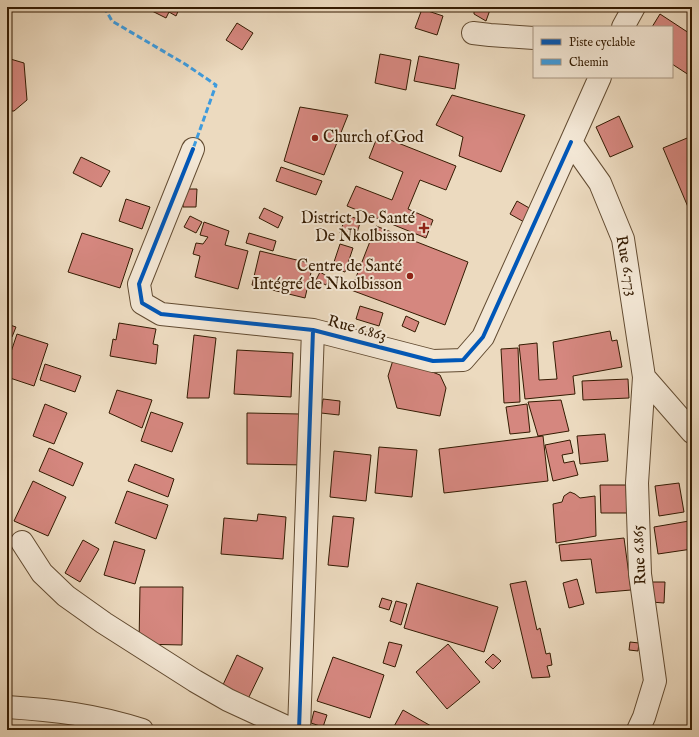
<svg xmlns="http://www.w3.org/2000/svg" width="699" height="737" viewBox="0 0 699 737" font-family="'IM FELL English',serif">
  <rect width="100%" height="100%" fill="#ecdabf"/>
  <filter id="stains"><feTurbulence type="fractalNoise" baseFrequency=".005" numOctaves="4"/><feColorMatrix values="0 0 0 0 .2 0 0 0 0 .09 0 0 0 0 .02 0 0 0 .5 -.17"/></filter>
  <radialGradient id="worn" r=".72"><stop offset=".6" stop-color="#630" stop-opacity="0"/><stop offset="1" stop-color="#630" stop-opacity=".3"/></radialGradient>
  <!-- building -->
  <path fill="#d5877f" stroke="#341b02" d="M154 7H180L176 16 169 12 166 18 152 11Z
    M444 7H455L454 10Z
    M474 7H491L486 21 474 14Z
    M422 9 443 16 437 35 415 28Z
    M660 14 692 35V77L672 64V27H652Z
    M237 23 253 33 242 50 226 40Z
    M380 54 411 60 406 90 375 83Z
    M419 56 459 64 455 89 414 81Z
    M7 58 24 63 27 100 14 111H8Z
    M452 95 525 115 501 172 459 156 463 137 436 125Z
    M300 107 348 115 324 175 284 161Z
    M619 116 633 147 610 157 596 127Z
    M378 135 456 166 446 190 420 180 408 209 433 220 426 238 347 206 356 186 392 200 403 172 369 158Z
    M692 136V205L688 207 663 148Z
    M81 157 110 171 101 187 73 173Z
    M281 167 322 181 316 195 276 181Z
    M183 189H197L196 207H183Z
    M126 199 150 207 142 229 119 221Z
    M517 201 531 209 524 222 510 214Z
    M264 208 283 217 278 228 259 218Z
    M346 215 361 220 355 239 340 233Z
    M190 216 202 222 196 233 184 227Z
    M204 222 229 231 225 245 248 251 238 289 195 277 200 256 193 254 196 243 203 244 208 237 200 235Z
    M376 226 468 262 445 325 351 290Z
    M82 233 133 249 120 288 68 272Z
    M249 233 276 241 273 251 246 243Z
    M340 244 353 248 345 272 332 268Z
    M260 251 313 264 305 298 252 285Z
    M320 272 330 278 326 285 316 280Z
    M360 306 383 313 379 326 356 319Z
    M406 316 419 322 415 332 402 326Z
    M119 323 156 329 153 344 158 345 156 364 110 356 113 339 116 340Z
    M7 324 16 327 12 337 7 336Z
    M610 331 612 341 617 340 622 367 573 376 575 394 525 399 519 345 537 343 539 380 557 379 553 342Z
    M17 334 48 344 34 386 7 377V364Z
    M194 335 216 338 209 398H187Z
    M518 348 520 402 504 403 501 349Z
    M237 350 293 353 291 397 234 394Z
    M394 357 440 375 446 388 440 416 397 408 388 376Z
    M45 364 81 376 75 392 40 380Z
    M628 379 629 398 583 400 582 381Z
    M117 390 152 400 142 428 109 413Z
    M323 399 340 401 339 415 321 413Z
    M561 400 569 431 538 436 528 402Z
    M45 404 67 413 54 444 33 436Z
    M527 404 530 432 510 434 506 407Z
    M151 412 183 423 172 452 141 441Z
    M247 413 301 414 306 465 247 464Z
    M605 434 608 461 580 464 577 436Z
    M543 436 548 481 444 493 439 449Z
    M570 440 573 453 562 455 564 463 574 461 578 475 553 481 545 445Z
    M379 447 417 450 412 497 375 493Z
    M49 448 83 463 73 486 39 471Z
    M334 451 371 455 366 501 330 497Z
    M135 464 174 479 168 497 128 481Z
    M33 481 66 497 48 536 14 521Z
    M679 483 684 512 659 516 655 486Z
    M600 485H626L627 513H601Z
    M127 491 168 505 156 539 115 523Z
    M570 492 575 494 580 498 595 496 596 536 556 543 553 504 562 502 564 496Z
    M258 514 286 517 283 559 221 554 224 518 257 521Z
    M333 516 354 518 348 567 328 565Z
    M689 521 692 549 658 554 654 527Z
    M624 538 631 590 596 593 591 559 561 561 559 545Z
    M83 540 99 549 80 582 65 573Z
    M114 541 145 550 135 584 104 575Z
    M577 579 584 604 569 608 563 583Z
    M526 581 537 630 540 628 546 654 550 653 552 665 547 666 550 677 532 678 510 584Z
    M652 582H665L664 603 651 602Z
    M417 583 498 607 484 652 404 628Z
    M140 587H183L182 645 139 644Z
    M382 598 392 601 389 610 379 607Z
    M396 601 407 604 401 625 390 621Z
    M389 642 402 645 395 667 383 663Z
    M630 642 639 643 638 651 629 650Z
    M448 644 480 682 447 709 416 672Z
    M493 654 501 661 493 669 485 662Z
    M237 655 263 668 247 701 221 689Z
    M333 657 384 675 370 718 317 701Z
    M403 710 438 730H392Z
    M314 711 327 715 323 727 311 723Z
    M657 726 666 730H656Z"/>
  <g fill="none" stroke-linecap="round" stroke-linejoin="round">
    <defs>
      <path id="minor" d="M623 27 634 7
        M473 33 490 35 534 38
        M600 77 571 142 600 183 623 239 644 377 692 432
        M193 149 139 284 142 303 161 314 313 330 433 361 463 360 483 337 571 142
        M22 542 42 573 66 596 104 623 195 681 228 700 293 730
        M7 707C54 710 97 715 142 730
        M299 730 313 330
        M638 730 644 717 655 681 640 574 637 483 644 377"/>
    </defs>
    <!-- minor casing -->
    <use href="#minor" stroke="#624b31" stroke-width="24"/>
    <!-- minor -->
    <use href="#minor" stroke="#f3e7d5" stroke-width="22"/>
    <!-- quiet -->
    <path stroke="#3e9bdd" stroke-width="3" stroke-dasharray="6 3" stroke-linecap="butt" d="M104 7 112 21 185 64 216 85 193 149"/>
    <defs>
      <path id="cycleway" d="M193 149 139 284 142 303 161 314 313 330 433 361 463 360 483 337 571 142
        M299 730 313 330"/>
    </defs>
    <!-- cycleway casing -->
    <use href="#cycleway" stroke="#f3e7d5" stroke-width="6"/>
    <!-- cycleway -->
    <use href="#cycleway" stroke="#0057b8" stroke-width="4"/>
  </g>
  <!-- markers -->
  <g fill="#8f2418" stroke="#f3e7d5" stroke-width="1.5">
    <circle cx="315" cy="138" r="4"/>
    <path d="M422 222h4v4h4v4h-4v4h-4v-4h-4v-4h4z"/>
    <circle cx="410" cy="276" r="4"/>
  </g>
  <g text-anchor="middle" dominant-baseline="central" stroke-width="4" stroke-linejoin="round" paint-order="stroke">
    <!-- poi labels -->
    <g font-size="16" fill="#341b02" stroke="#f3e7d5" text-anchor="end">
      <text x="323" y="138" text-anchor="start">Church of God</text>
      <text x="415" y="219">District De Santé<tspan x="415" dy="18">De Nkolbisson</tspan></text>
      <text x="402" y="267">Centre de Santé<tspan x="402" dy="18">Intégré de Nkolbisson</tspan></text>
    </g>
    <!-- street labels -->
    <g font-size="16" fill="#341b02" stroke="#f3e7d5">
      <text transform="translate(626 266) rotate(79)">Rue 6.773</text>
      <text transform="translate(357 329) rotate(15)">Rue 6.863</text>
      <text transform="translate(640 555) rotate(-93)">Rue 6.865</text>
    </g>
  </g>
  <!-- margin -->
  <rect width="699" height="737" fill="none" stroke="#ecdabf" stroke-width="24"/>
  <rect x="8" y="8" width="683" height="721" fill="none" stroke="#341b02" stroke-width="2"/>
  <rect x="12" y="12" width="675" height="713" fill="none" stroke="#341b02"/>
  <!-- legend -->
  <rect x="533" y="26" width="140" height="52" fill="#f3e7d5" stroke="#a79581"/>
  <rect x="541" y="39" width="20" height="6" fill="#0057b8" stroke="#a79581"/>
  <text x="569" y="46" font-size="12" fill="#341b02">Piste cyclable</text>
  <rect x="541" y="59" width="20" height="6" fill="#3e9bdd" stroke="#a79581"/>
  <text x="569" y="66" font-size="12" fill="#341b02">Chemin</text>
  <rect width="100%" height="100%" filter="url(#stains)"/>
  <rect width="100%" height="100%" fill="url(#worn)"/>
</svg>
